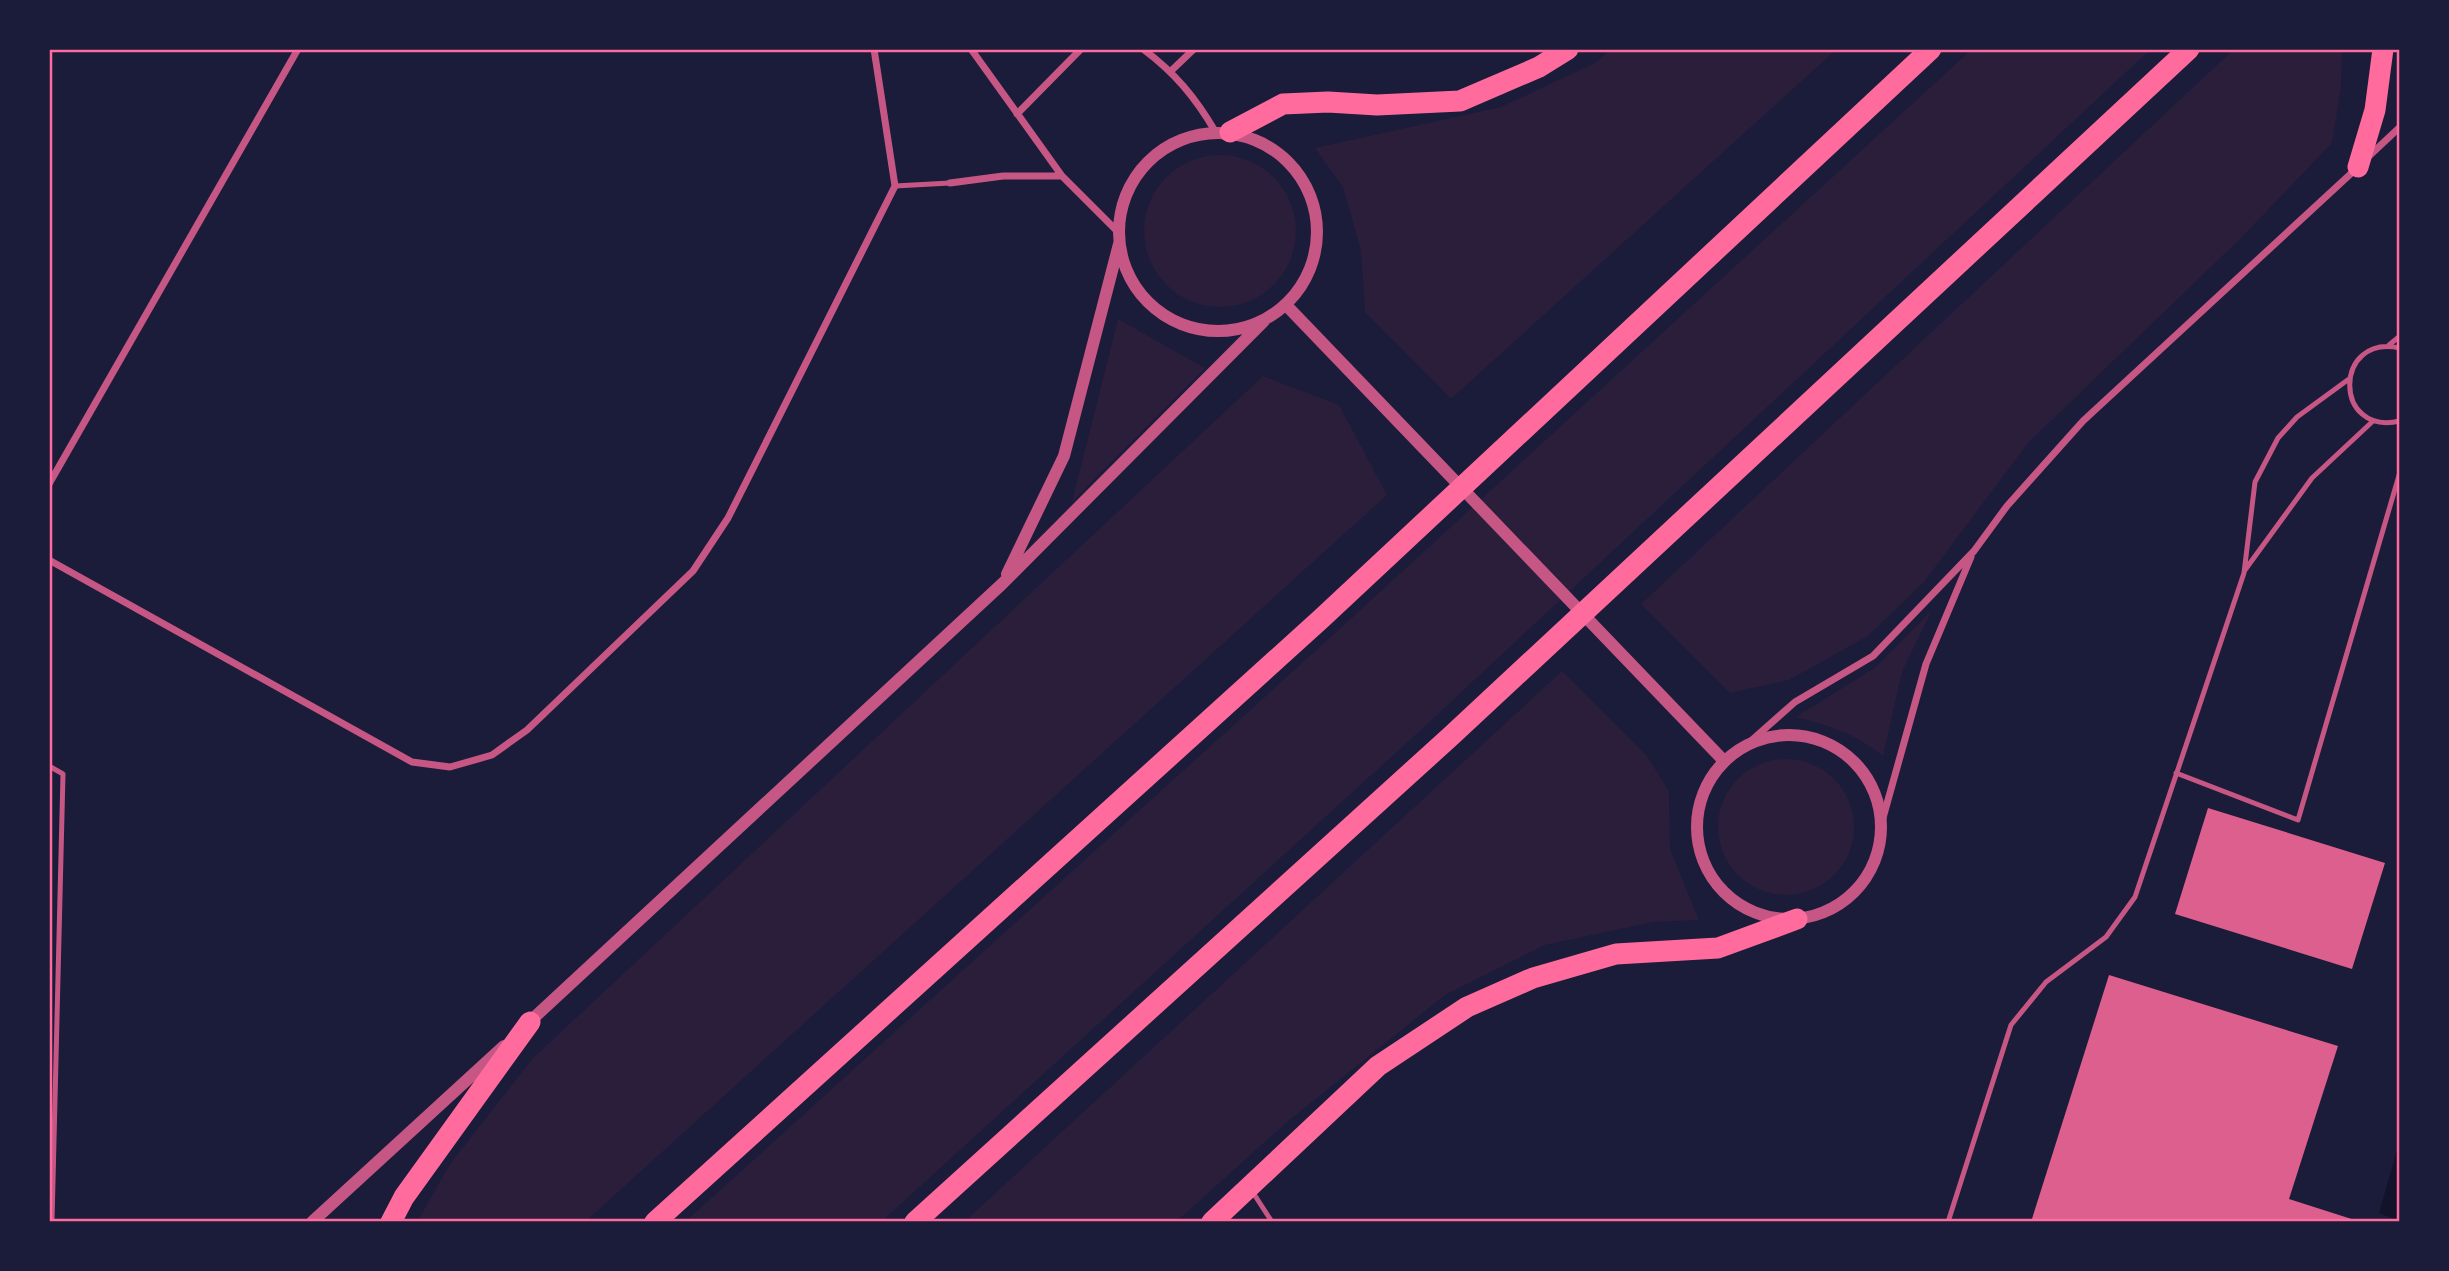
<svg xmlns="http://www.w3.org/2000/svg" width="2449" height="1271" viewBox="0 0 2449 1271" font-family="'PT Sans Narrow',sans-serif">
  <rect width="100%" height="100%" fill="#1b1b3a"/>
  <!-- green -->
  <path fill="#2a1e3b" d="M1611 49H1837L1451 399 1365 312 1361 251 1343 187 1315 148 1501 107 1595 63Z
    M1972 49H2151L1422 729 881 1222H685L1333 635Z
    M2234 49H2342L2341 87 2332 143 2241 238 2028 443 1924 582 1868 636 1789 680 1730 693 1641 604Z
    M1144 231a76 76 0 1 1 152 0a76 76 0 1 1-152 0Z
    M1118 319 1205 368 1072 502Z
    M1263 376 1339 405 1387 495 585 1222H417L450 1164 533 1058Z
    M1932 610 1902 672 1883 756C1857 735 1829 725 1796 717L1876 667Z
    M1562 671 1647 756 1669 791 1670 849 1699 920 1653 922 1545 945 1445 995 1287 1122 1176 1222H964Z
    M1718 827a68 68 0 1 1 136 0a68 68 0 1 1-136 0Z"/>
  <!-- water -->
  <path fill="#12122b" d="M2400 1140V1221L2379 1213Z"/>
  <!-- building -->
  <path fill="#dd5f8e" d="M2208 808 2385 863 2352 969 2175 914Z
    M2109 975 2338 1046 2289 1199 2361 1222H2031Z"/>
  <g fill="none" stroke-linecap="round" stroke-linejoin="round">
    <!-- service -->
    <path stroke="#c65784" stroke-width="5" d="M895 186 950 183
      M2389 345 2400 336
      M2400 348C2333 333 2333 437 2400 421
      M2245 570 2312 478 2373 421
      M49 766 63 774 52 1222
      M2176 773 2298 820 2400 472
      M1252 1191 1272 1222
      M1948 1222 2011 1025 2046 982 2106 937 2135 897 2244 573 2255 482 2278 438 2297 417 2349 379"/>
    <!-- minor -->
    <path stroke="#c65784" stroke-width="7" d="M971 49 1062 176 1118 232
      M1143 49C1175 73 1195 97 1215 131
      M1172 70 1194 49
      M1017 114 1081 49
      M2368 157 2400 127
      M950 183 1003 176H1062
      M49 484 298 49
      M49 560 412 762 450 767 492 755 527 730 693 571 728 518 895 186 874 49
      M1744 747 1795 702 1873 656 1974 551 2007 506 2083 421 2357 168
      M1881 825 1926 664 1971 557"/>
    <!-- tertiary -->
    <path stroke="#c65784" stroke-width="12" d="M1119 232a99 99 0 1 1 198 0a99 99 0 1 1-198 0Z
      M1286 305 1724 761
      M1007 574 1064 456 1119 244
      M1697 827a92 92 0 1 1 184 0a92 92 0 1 1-184 0Z
      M525 1026 1002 584 1264 321
      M312 1222 504 1046"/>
    <!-- motorway -->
    <path stroke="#ff6b9d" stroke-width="21" d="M1230 132 1283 104 1328 102 1377 105 1460 101 1539 67 1568 49
      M2358 167 2375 110 2383 49
      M391 1222 404 1197 530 1022
      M655 1222 1322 618 1931 49
      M915 1222 1451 736 2189 49
      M1212 1222 1378 1066 1467 1007 1533 978 1616 954 1718 948 1797 919"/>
  </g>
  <!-- border -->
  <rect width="2449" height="1271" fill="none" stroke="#1b1b3a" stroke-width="102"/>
  <rect x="51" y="51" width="2347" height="1169" fill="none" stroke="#ff6b9d" stroke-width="2.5"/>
</svg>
